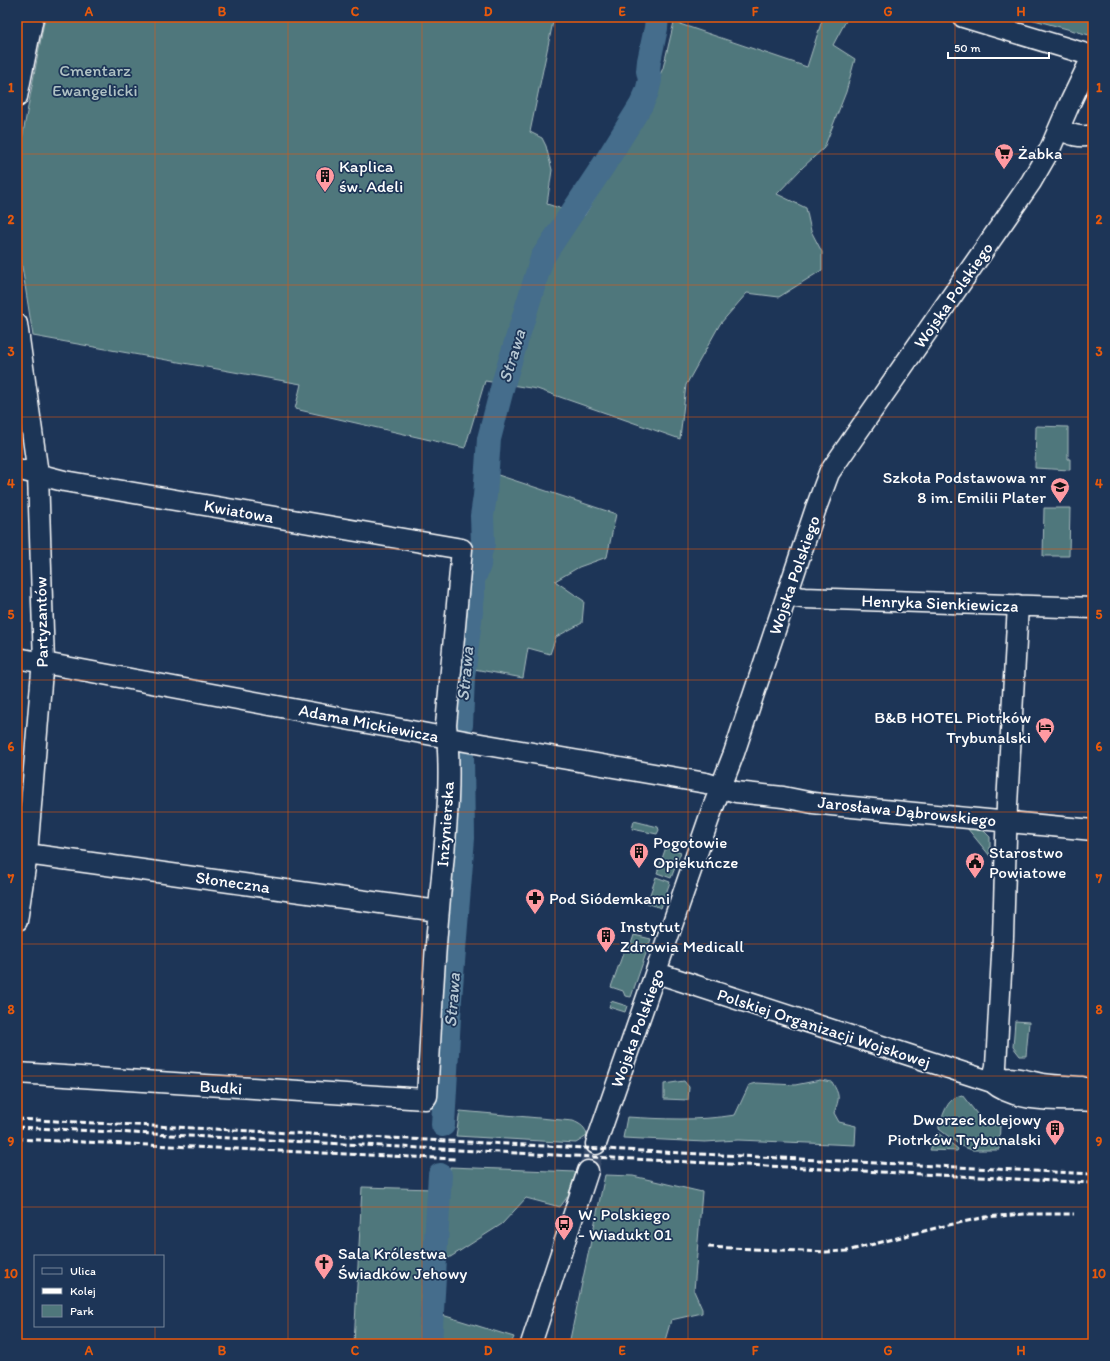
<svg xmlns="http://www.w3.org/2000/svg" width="1110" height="1361" viewBox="0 0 1110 1361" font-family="Itim,sans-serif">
  <rect width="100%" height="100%" fill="#1d3557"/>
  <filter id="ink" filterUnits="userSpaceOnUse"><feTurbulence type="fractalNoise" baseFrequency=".025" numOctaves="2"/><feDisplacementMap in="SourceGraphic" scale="8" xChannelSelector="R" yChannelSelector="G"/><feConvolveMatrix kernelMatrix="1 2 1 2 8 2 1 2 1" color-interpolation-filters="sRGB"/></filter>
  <g filter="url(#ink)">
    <!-- green -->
    <path fill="#4f777b" stroke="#a7bbbd" d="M45 17H554L530 132 542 138 546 146 552 170 547 204 584 216 629 144 663 68 674 22 807 67 823 17H848L833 45 855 59 846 92 824 148 803 167 777 194 806 208 811 231 822 252V270L779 297 747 293 720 324 686 385 680 439 537 389 485 381 465 448 295 409 301 384 33 336 17 235V165Z
      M1028 17H1093V26L1089 35 1027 18Z
      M1036 426 1068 427V459H1070V470L1035 468Z
      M495 474 616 514 607 557 579 567 555 581 584 601 582 623 556 637 550 654 528 648 523 678 474 669 479 633Z
      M1044 508H1070L1069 556H1043Z
      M634 821 658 827 659 830 657 834 632 829Z
      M967 828 984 831 990 837V856Z
      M666 847 681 852 671 878 657 873Z
      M656 877 670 882 661 908 647 903Z
      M634 935 651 939 631 997 625 996 623 991 611 987 626 945 630 947Z
      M611 1001 627 1006 625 1012 609 1007Z
      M1015 1021 1029 1022 1026 1056H1020L1013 1047Z
      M820 1080 832 1082C840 1096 840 1097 834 1113L839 1122 856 1126 855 1145 738 1140 705 1142 623 1138 627 1117C663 1119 699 1121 735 1115L749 1085 757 1083 795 1085Z
      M684 1081 689 1087 688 1100 664 1099V1084Z
      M962 1095 985 1124 1000 1125 999 1150H972L961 1146 939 1129V1125C945 1112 946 1099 962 1095Z
      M460 1111 573 1121C580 1124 586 1127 587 1136L576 1143 456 1136Z
      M938 1133 958 1149 957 1151 930 1150 936 1135Z
      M450 1167 576 1172 568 1196 560 1207 526 1198 502 1224 441 1263Z
      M605 1175 633 1176 702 1192 694 1291 702 1309V1313L671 1320 664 1344H569Z
      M362 1187 434 1189 426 1344H354Z
      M439 1314 514 1337 511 1344H437Z"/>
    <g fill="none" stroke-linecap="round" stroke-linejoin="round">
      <!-- river -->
      <path stroke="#446d8c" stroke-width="24" d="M461 725 463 677 473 596V580L479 565 480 553 483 544 482 516 485 496 489 439 504 381 542 258 605 163 641 105 647 92 650 80 648 71 649 61 656 28 657 17
        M443 1125 450 999 463 838 462 755
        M430 1344 440 1175"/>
      <!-- minor-tunnel -->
      <path stroke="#344968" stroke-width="20" stroke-dasharray="20 10" stroke-linecap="butt" d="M588 1171 596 1144"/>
      <defs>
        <path id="minor" d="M963 17 1093 56
          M17 97 33 17
          M1059 129C1071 135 1080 138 1093 135
          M17 324 38 474 44 663 42 671 27 854 17 921
          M17 469 64 481 462 549 446 725C453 786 444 848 439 909 433 971 431 1034 427 1096L425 1099 17 1073
          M789 590 797 597 804 598 1093 608
          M17 658 481 744 706 783 736 792 783 797 813 803 831 805 1093 830
          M27 854 438 911
          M657 973 992 1082C1017 1104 1062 1099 1093 1101
          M992 1082 996 1066 1003 937 1007 805 1018 605
          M992 1082C1009 1074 1026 1081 1044 1084 1057 1086 1070 1086 1082 1087
          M596 1144 712 810 734 753 816 508 829 473 1031 182 1050 149 1069 105 1093 55
          M531 1344 588 1171"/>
      </defs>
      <!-- minor casing -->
      <use href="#minor" stroke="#fff" stroke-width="23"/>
      <!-- minor -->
      <use href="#minor" stroke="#1d3557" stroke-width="20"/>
      <!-- rail -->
      <path stroke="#fff" stroke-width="3" stroke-dasharray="6 3" stroke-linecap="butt" d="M17 1119 1093 1174
        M17 1127 1093 1183
        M17 1139 456 1159
        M708 1247 826 1252 847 1251 940 1227 986 1217 1025 1214H1074"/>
    </g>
  </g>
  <!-- grid -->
  <path fill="none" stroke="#e8590c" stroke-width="1" stroke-opacity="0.55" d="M155 17V1256M288 17V1344M422 17V1344M555 17V1344M688 17V1344M822 17V1344M955 17V1344M17 154H1093M17 285H1093M17 417H1093M17 549H1093M17 680H1093M17 812H1093M17 944H1093M17 1076H1093M17 1207H1093M155 1326V1344"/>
  <!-- icons -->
  <defs>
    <symbol id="supermarket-pin" viewBox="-11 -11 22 30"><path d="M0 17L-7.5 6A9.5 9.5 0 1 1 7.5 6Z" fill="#ff9aa2" stroke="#1d3557"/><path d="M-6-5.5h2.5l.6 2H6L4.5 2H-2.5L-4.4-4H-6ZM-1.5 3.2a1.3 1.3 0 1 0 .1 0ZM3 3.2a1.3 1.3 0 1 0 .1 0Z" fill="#111"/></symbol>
    <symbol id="building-pin" viewBox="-11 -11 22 30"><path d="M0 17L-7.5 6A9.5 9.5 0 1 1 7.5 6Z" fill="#ff9aa2" stroke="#1d3557"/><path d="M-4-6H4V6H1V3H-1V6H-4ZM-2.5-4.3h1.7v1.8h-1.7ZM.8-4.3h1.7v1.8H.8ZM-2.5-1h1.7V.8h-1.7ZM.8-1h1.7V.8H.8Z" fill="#111"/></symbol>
    <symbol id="school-pin" viewBox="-11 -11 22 30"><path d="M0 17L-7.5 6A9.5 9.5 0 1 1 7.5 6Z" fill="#ff9aa2" stroke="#1d3557"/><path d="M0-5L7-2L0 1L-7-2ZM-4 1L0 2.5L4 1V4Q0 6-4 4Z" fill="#111"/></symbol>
    <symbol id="hotel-pin" viewBox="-11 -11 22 30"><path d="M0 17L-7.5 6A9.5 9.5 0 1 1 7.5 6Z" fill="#ff9aa2" stroke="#1d3557"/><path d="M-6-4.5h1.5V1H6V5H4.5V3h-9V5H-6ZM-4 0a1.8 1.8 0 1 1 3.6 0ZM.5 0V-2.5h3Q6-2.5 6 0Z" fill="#111"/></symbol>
    <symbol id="civic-pin" viewBox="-11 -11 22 30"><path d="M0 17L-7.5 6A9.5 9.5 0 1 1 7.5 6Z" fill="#ff9aa2" stroke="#1d3557"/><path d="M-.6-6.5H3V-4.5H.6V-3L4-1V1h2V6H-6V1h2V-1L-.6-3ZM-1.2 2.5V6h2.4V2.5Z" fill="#111"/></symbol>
    <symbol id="pharmacy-pin" viewBox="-11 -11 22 30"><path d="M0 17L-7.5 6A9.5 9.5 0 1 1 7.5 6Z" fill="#ff9aa2" stroke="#1d3557"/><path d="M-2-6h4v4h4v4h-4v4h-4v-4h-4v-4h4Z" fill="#111"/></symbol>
    <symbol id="bus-pin" viewBox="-11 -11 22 30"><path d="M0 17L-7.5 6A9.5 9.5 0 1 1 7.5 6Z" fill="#ff9aa2" stroke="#1d3557"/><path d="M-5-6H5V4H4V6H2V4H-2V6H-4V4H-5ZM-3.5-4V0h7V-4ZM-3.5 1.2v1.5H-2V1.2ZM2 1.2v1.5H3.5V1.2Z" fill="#111"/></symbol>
    <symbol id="church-pin" viewBox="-11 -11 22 30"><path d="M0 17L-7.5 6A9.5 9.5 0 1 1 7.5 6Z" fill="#ff9aa2" stroke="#1d3557"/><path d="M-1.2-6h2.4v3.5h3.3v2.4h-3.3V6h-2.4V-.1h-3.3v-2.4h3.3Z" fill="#111"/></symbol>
  </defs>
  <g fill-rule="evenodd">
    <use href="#supermarket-pin" x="993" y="142" width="22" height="30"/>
    <use href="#building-pin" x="314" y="165" width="22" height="30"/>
    <use href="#school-pin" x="1049" y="476" width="22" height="30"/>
    <use href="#hotel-pin" x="1034" y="716" width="22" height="30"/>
    <use href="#building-pin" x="628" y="841" width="22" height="30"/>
    <use href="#civic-pin" x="964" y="851" width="22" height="30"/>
    <use href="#pharmacy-pin" x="524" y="887" width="22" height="30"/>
    <use href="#building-pin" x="595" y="925" width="22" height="30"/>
    <use href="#building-pin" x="1044" y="1118" width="22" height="30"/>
    <use href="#bus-pin" x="553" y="1213" width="22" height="30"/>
    <use href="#church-pin" x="313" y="1252" width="22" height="30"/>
  </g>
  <g text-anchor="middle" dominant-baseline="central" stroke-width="3.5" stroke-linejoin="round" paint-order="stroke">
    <!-- park labels -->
    <g font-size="17" fill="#b0c2c4" stroke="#1d3557">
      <text x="95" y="70">Cmentarz<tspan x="95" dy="20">Ewangelicki</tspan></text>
    </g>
    <!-- poi labels -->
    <g font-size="17" fill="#fff" stroke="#1d3557" text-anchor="start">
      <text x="1018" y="153">Żabka</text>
      <text x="339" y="166">Kaplica<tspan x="339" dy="20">św. Adeli</tspan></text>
      <text x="1046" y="477" text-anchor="end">Szkoła Podstawowa nr<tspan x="1046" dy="20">8 im. Emilii Plater</tspan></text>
      <text x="1031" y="717" text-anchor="end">B&amp;B HOTEL Piotrków<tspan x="1031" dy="20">Trybunalski</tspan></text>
      <text x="653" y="842">Pogotowie<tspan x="653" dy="20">Opiekuńcze</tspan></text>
      <text x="989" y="852">Starostwo<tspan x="989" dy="20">Powiatowe</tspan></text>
      <text x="549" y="898">Pod Siódemkami</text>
      <text x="620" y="926">Instytut<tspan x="620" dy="20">Zdrowia Medicall</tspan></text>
      <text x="1041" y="1119" text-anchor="end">Dworzec kolejowy<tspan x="1041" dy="20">Piotrków Trybunalski</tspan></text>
      <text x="578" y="1214">W. Polskiego<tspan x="578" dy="20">- Wiadukt 01</tspan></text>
      <text x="338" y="1253">Sala Królestwa<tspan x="338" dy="20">Świadków Jehowy</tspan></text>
    </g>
    <!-- street labels -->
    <g font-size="17" fill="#fff" stroke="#1d3557">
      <text transform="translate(953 295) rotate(-55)">Wojska Polskiego</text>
      <text transform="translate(239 511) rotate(10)">Kwiatowa</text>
      <text transform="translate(794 575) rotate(-71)">Wojska Polskiego</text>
      <text transform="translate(940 603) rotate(2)">Henryka Sienkiewicza</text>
      <text transform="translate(41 622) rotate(-91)">Partyzantów</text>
      <text transform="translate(369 723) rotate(11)">Adama Mickiewicza</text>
      <text transform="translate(907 811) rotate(6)">Jarosława Dąbrowskiego</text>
      <text transform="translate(445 824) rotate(-86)">Inżynierska</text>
      <text transform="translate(233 882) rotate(8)">Słoneczna</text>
      <text transform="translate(637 1028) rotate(-70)">Wojska Polskiego</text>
      <text transform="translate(824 1028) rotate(18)">Polskiej Organizacji Wojskowej</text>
      <text transform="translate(221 1087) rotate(4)">Budki</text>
    </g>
    <!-- water labels -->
    <g font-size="18" font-style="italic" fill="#b4c5d1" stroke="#1d3557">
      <text transform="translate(512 356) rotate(-73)">Strawa</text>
      <text transform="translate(465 674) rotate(-85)">Strawa</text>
      <text transform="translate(452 1000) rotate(-86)">Strawa</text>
    </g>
  </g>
  <!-- margin -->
  <rect width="1110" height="1361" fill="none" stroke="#1d3557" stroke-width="44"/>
  <!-- legend -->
  <rect x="34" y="1255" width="130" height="72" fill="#1d3557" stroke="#77869a"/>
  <rect x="42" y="1268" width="20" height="6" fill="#1d3557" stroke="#77869a"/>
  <text x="70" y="1275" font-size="12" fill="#ffffff">Ulica</text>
  <rect x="42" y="1288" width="20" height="6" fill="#ffffff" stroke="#77869a"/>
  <text x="70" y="1295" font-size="12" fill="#ffffff">Kolej</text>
  <rect x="42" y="1305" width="20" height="12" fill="#4f777b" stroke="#77869a"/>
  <text x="70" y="1315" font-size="12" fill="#ffffff">Park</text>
  <!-- scale -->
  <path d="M948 52v6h101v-6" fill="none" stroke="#ffffff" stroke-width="2"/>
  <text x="954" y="52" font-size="12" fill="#ffffff" stroke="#1d3557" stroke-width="3" paint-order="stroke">50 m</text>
  <rect x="22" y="22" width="1066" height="1317" fill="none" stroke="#e8590c" stroke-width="1.5"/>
  <g font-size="13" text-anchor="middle" font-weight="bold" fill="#e8590c">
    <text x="89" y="16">A</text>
    <text x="222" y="16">B</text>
    <text x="355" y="16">C</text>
    <text x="488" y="16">D</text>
    <text x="622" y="16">E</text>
    <text x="755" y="16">F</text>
    <text x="888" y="16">G</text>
    <text x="1021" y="16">H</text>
    <text x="11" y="92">1</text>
    <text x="1099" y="92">1</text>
    <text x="11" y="224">2</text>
    <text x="1099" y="224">2</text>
    <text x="11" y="356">3</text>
    <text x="1099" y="356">3</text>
    <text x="11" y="488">4</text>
    <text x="1099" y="488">4</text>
    <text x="11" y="619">5</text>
    <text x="1099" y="619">5</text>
    <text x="11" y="751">6</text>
    <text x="1099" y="751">6</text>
    <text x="11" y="883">7</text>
    <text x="1099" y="883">7</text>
    <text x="11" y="1014">8</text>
    <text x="1099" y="1014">8</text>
    <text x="11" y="1146">9</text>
    <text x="1099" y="1146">9</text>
    <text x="11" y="1278">10</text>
    <text x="1099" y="1278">10</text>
    <text x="89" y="1355">A</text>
    <text x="222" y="1355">B</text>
    <text x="355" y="1355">C</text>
    <text x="488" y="1355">D</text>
    <text x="622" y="1355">E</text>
    <text x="755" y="1355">F</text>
    <text x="888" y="1355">G</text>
    <text x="1021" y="1355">H</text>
  </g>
</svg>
